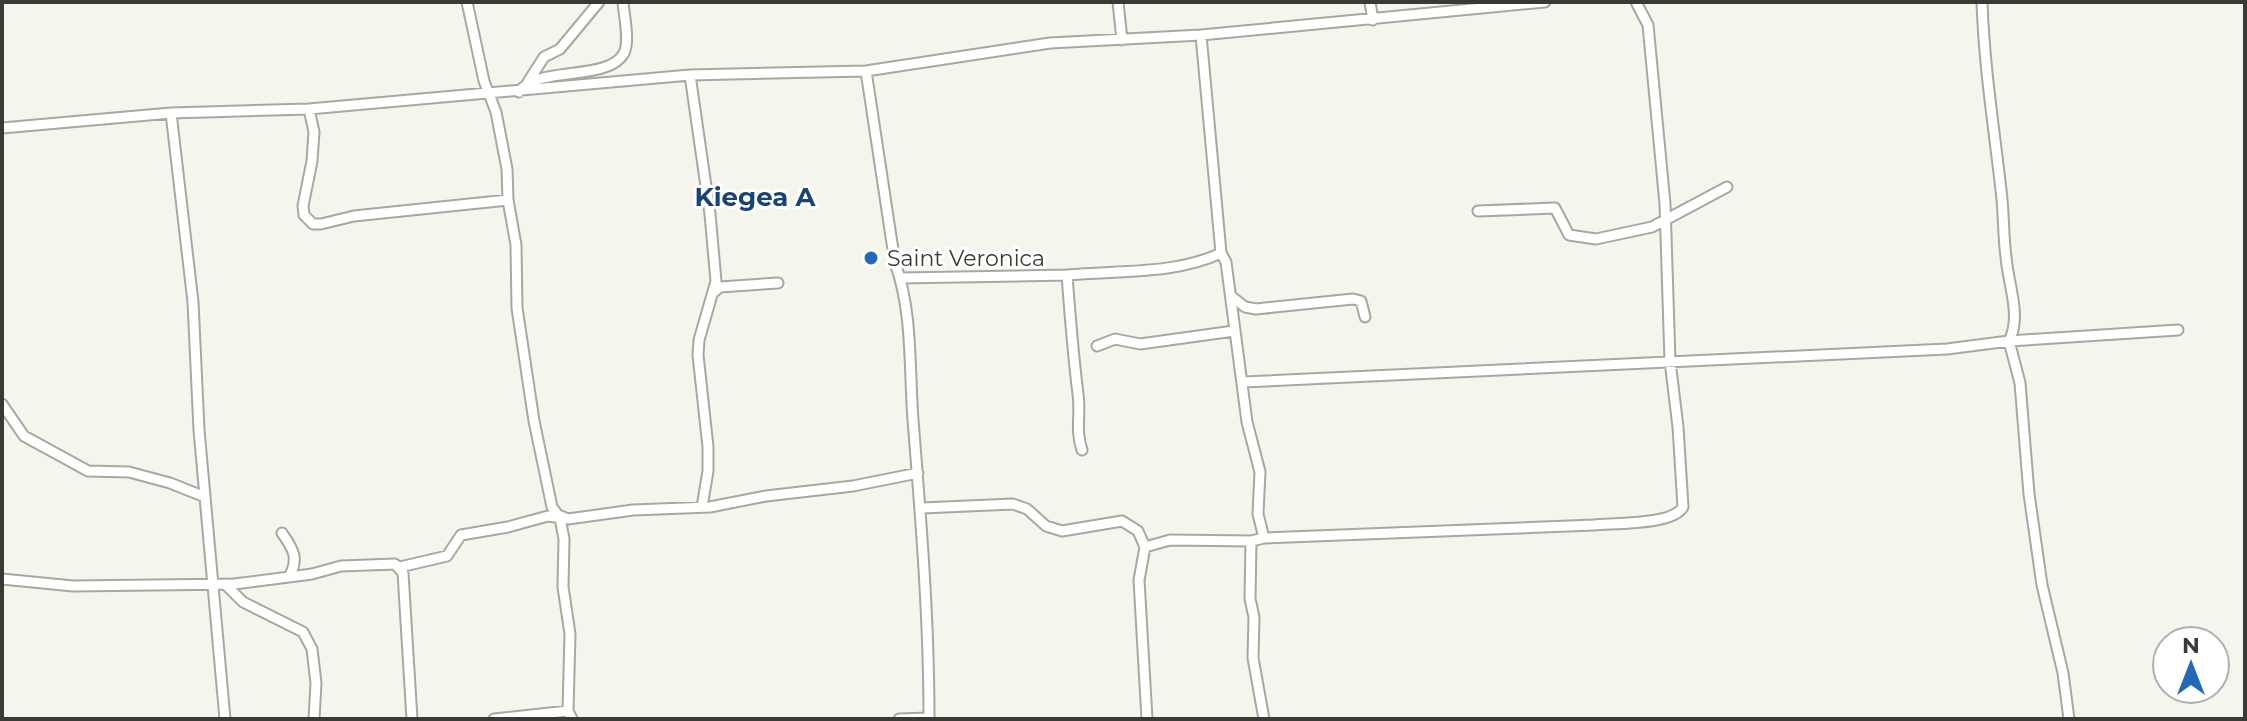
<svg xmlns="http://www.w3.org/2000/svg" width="2247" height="721" viewBox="0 0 2247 721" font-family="Montserrat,sans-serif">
  <rect width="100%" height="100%" fill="#f5f5ee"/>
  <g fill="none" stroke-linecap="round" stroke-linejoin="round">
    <defs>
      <path id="street" d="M467 2 484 81 496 112 507 169 508 200 516 245 517 308 534 421 552 507 558 515 568 519 633 510 710 507 766 496 853 486 918 473
        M1118 2 1122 40
        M1370 2 1373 20
        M1982 2C1984 65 1994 128 2001 190 2004 213 2003 235 2006 257 2008 284 2022 316 2009 341L2178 330
        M1201 35 1221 253 1226 262 1247 422 1260 472 1258 514 1264 538 1251 541 1250 599 1254 617 1253 658 1264 719
        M866 71 895 263C913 312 909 369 913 420 921 520 929 619 929 719
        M690 75 710 214 716 281 699 340 698 355 708 447V471L702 507
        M528 82 544 57 560 49 599 2
        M519 92C537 65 609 82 624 53 630 41 624 16 623 2
        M309 109 314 132 312 161 303 206 304 215 313 224H321L354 216 508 200
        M171 113 193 302 199 430 225 719
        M2 128 171 113 309 109 690 75 866 71 1050 43 1201 35 1545 2
        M1478 211 1555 208 1569 235 1596 239 1652 227 1727 187
        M1067 275C1117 270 1175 275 1221 253
        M900 278 1067 275C1070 315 1073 355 1078 394 1081 414 1075 430 1082 450
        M714 292 720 287 778 283
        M1231 296 1245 307 1256 309 1353 299 1361 301 1365 317
        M1097 346 1115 339 1140 344 1234 331
        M1243 382 1947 349 2009 341 2020 383 2029 494 2042 585 2063 673 2069 719
        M2 404 24 436 88 471 129 472 170 483 205 497
        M922 508 1013 504 1027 509 1046 526 1062 531 1122 521 1138 531 1145 547
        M560 518 564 539 563 587 570 634 568 711 572 719
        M282 533C294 550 299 559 289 577
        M1264 538 1594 525C1614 523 1673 525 1683 507L1678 427 1670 361 1665 204 1648 25 1636 2
        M400 567 447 556 461 535 508 527 548 516 562 518
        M2 579 73 586 234 584 312 574 341 566 395 564 403 573 412 719
        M225 584 243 602 303 632 312 649 316 683 314 719
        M494 719 568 711
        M899 719 929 718
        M1147 719 1139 580 1145 547 1170 540 1251 541"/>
    </defs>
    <!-- street casing -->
    <use href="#street" stroke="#a8a8a1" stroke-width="13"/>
    <!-- street -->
    <use href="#street" stroke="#fff" stroke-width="9"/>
  </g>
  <!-- markers -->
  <circle fill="#2468b8" stroke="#fff" stroke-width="3" cx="871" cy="258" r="8"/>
  <g text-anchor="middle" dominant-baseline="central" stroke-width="6" stroke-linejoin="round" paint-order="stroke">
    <!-- poi labels -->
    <g font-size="22" fill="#393936" stroke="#fff" text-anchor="start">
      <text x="887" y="258">Saint Veronica</text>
    </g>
    <!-- quarter labels -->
    <g font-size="26" font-weight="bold" fill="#194377" stroke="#fff">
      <text x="755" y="197">Kiegea A</text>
    </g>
  </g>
  <!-- border -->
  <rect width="2247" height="721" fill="none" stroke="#393936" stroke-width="8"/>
  <!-- north arrow -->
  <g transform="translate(2191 665)"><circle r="38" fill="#ffffff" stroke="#b0b0af" stroke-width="2"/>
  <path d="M0-6L14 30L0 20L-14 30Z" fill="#2468b8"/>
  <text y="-12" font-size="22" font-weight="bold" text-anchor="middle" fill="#393936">N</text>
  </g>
</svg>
